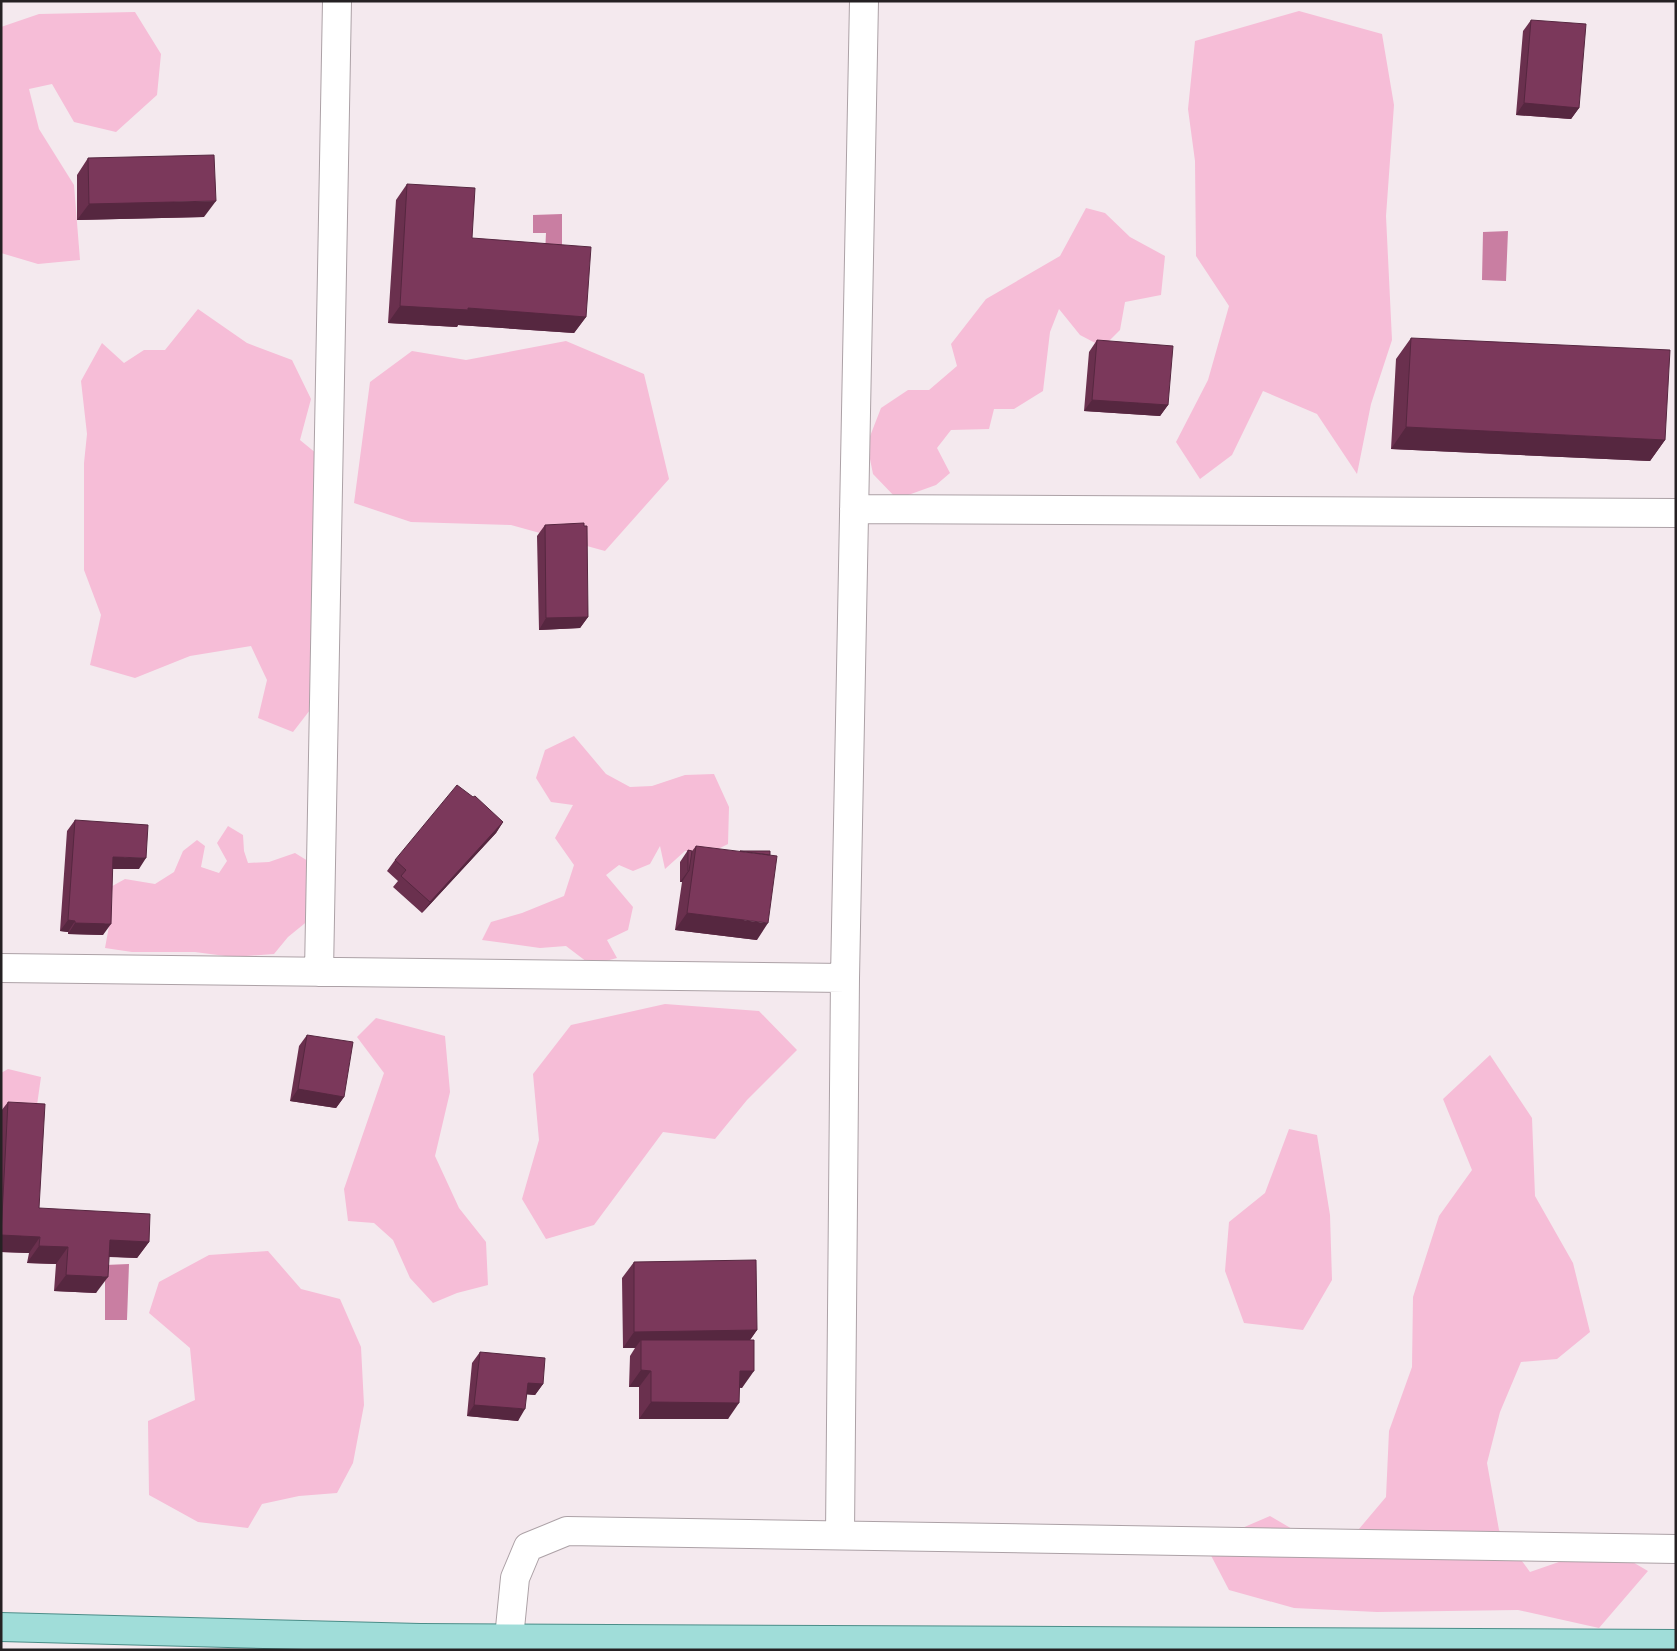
<svg xmlns="http://www.w3.org/2000/svg" width="1677" height="1651" viewBox="0 0 1677 1651" font-family="'Roboto Condensed',sans-serif">
  <rect width="100%" height="100%" fill="#f4e9ee"/>
  <!-- green -->
  <path fill="#f6bdd7" d="M1299 11 1382 34 1394 105 1386 216 1392 340 1371 404 1357 474 1317 414 1263 391 1232 455 1200 479 1176 442 1208 380 1229 306 1196 256 1195 161 1188 109 1195 41Z
    M135 12 161 54 157 95 116 132 74 122 52 84 29 89 39 129 74 185 80 260 38 264 1 253V27L39 14Z
    M1086 208 1105 213 1130 237 1165 256 1161 295 1125 302 1120 330 1103 347 1080 335 1059 309 1050 332 1043 391 1014 409H994L989 429 951 430 937 448 950 473 936 485 897 499 873 474 867 444 881 408 908 390H929L957 366 951 344 986 299 1060 256Z
    M198 309 247 343 292 360 311 399 300 440 328 463V648L310 710 293 732 258 718 267 680 251 646 190 656 135 678 90 665 101 615 84 570V463L87 434 81 381 102 343 124 363 144 350H165Z
    M566 341 644 374 669 479 605 551 511 525 411 522 354 503 370 382 412 351 466 360Z
    M574 736 606 774 630 787 652 786 685 775 714 774 729 807 728 844 706 855 685 851 665 869 660 846 650 864 633 871 619 865 606 875 633 907 628 930 607 940 617 958 591 965 566 946 540 948 482 940 491 922 522 913 564 896 574 865 555 838 573 805 551 802 536 778 545 750Z
    M228 826 243 835 244 851 248 863 269 862 295 853 308 861 315 915 288 937 274 954 233 957 195 952H132L105 948 109 926 107 889 125 879 155 884 174 872 183 851 197 840 205 846 201 867 219 873 227 861 217 843Z
    M665 1004 759 1011 797 1050 747 1100 715 1139 663 1132 594 1225 546 1239 522 1199 539 1140 533 1074 571 1025Z
    M376 1018 445 1036 450 1092 435 1156 459 1208 486 1242 488 1285 457 1293 433 1303 410 1278 393 1240 374 1223 348 1221 344 1189 384 1073 357 1037Z
    M1490 1055 1532 1118 1535 1196 1573 1263 1590 1332 1557 1359 1521 1362 1500 1412 1487 1463 1499 1530 1530 1572 1605 1546 1648 1571 1599 1628 1518 1610 1377 1612 1294 1608 1229 1590 1205 1544 1270 1516 1311 1540 1348 1542 1386 1497 1389 1431 1412 1367 1413 1297 1439 1216 1472 1170 1443 1099Z
    M8 1069 41 1077 36 1112 1 1114V1073Z
    M1289 1129 1317 1135 1330 1215 1332 1280 1303 1330 1244 1323 1225 1271 1229 1222 1265 1193Z
    M268 1251 301 1289 340 1299 361 1347 364 1405 353 1463 337 1493 299 1496 262 1504 248 1528 198 1522 149 1495 148 1421 195 1400 190 1348 149 1313 159 1282 209 1255Z"/>
  <!-- water -->
  <path fill="#c97ea2" d="M562 214V254H545L546 233H533V215Z
    M1508 231 1506 281 1482 280 1483 232Z
    M129 1264 127 1320H105V1265Z"/>
  <g fill="none" stroke-linecap="round" stroke-linejoin="round">
    <defs>
      <path id="street" d="M854 509 1676 513
        M1 968 845 978
        M319 972 337 1
        M840 1535 845 978 864 1
        M509 1638 515 1578 528 1547 567 1531 1676 1549"/>
      <path id="primary" d="M1 1627 420 1638 1676 1644"/>
    </defs>
    <!-- street casing -->
    <use href="#street" stroke="#aca1a6" stroke-width="30"/>
    <!-- primary casing -->
    <use href="#primary" stroke="#4b8d88" stroke-width="30"/>
    <!-- street -->
    <use href="#street" stroke="#fff" stroke-width="28"/>
    <!-- primary -->
    <use href="#primary" stroke="#a0ddd9" stroke-width="28"/>
  </g>
  <!-- wall -->
  <path fill="#6a304e" d="M1531 20 1579 108 1571 119 1516 115 1523 31Z
    M88 158 204 217 77 220V175Z
    M407 184 472 238 586 317 574 333 458 325 457 327 388 323 396 200Z
    M1411 338 1665 440 1650 461 1391 449 1396 359Z
    M1097 340 1168 405 1160 416 1084 411 1089 352Z
    M545 525 584 526 588 617 580 628 539 630 537 536Z
    M75 820 139 869H112L103 935 68 934V932L60 931 67 831Z
    M503 822 496 833 422 913 393 887 398 881 387 871 395 860Z
    M696 846 757 940 675 930 682 882H680V862L688 850 692 851Z
    M307 1035 344 1097 336 1108 290 1101 299 1046Z
    M8 1102 39 1208 149 1242 137 1258 109 1257 96 1293 54 1291 56 1264 27 1263 29 1253 1 1252V1111Z
    M634 1262 757 1330 750 1340 742 1388 740 1387 728 1419H639V1387H629L630 1356 635 1348H623L622 1278Z
    M480 1352 543 1384 535 1395 527 1394 518 1421 467 1416 472 1363Z"/>
  <!-- shaded-wall -->
  <path fill="#562740" d="M1524 103 1579 108 1571 119 1516 115Z
    M216 201 204 217 77 220 89 204Z
    M400 306 468 308 586 317 574 333 458 325 457 327 388 323Z
    M1092 400 1168 405 1160 416 1084 411Z
    M1406 427 1665 440 1650 461 1391 449Z
    M588 617 580 628 539 630 546 618Z
    M503 822 496 833 422 913 430 902Z
    M113 857 146 858 139 869H105Z
    M688 871H689L682 882H680Z
    M687 913 766 923H768L757 940 675 930Z
    M68 920 75 921 68 932 60 931Z
    M75 923 111 924 103 935 68 934Z
    M298 1089 344 1097 336 1108 290 1101Z
    M1 1235 40 1237 29 1253 1 1252Z
    M110 1240 149 1242 137 1258 98 1256Z
    M39 1246 68 1247 56 1264 27 1263Z
    M66 1275 108 1277 96 1293 54 1291Z
    M757 1330 745 1347 641 1340 635 1348H623L634 1332Z
    M641 1370 651 1371 639 1387H629Z
    M740 1371H754L742 1388 728 1387Z
    M528 1383 543 1384 535 1395 520 1394Z
    M651 1402 739 1403 728 1419H639Z
    M474 1405 525 1409 518 1421 467 1416Z"/>
  <!-- building -->
  <path fill="#7b385b" stroke="#562740" d="M1531 20 1586 24 1579 108 1524 103Z
    M214 155 216 201 89 204 88 158Z
    M407 184 475 188 472 238 591 247 586 317 468 308V310L400 306Z
    M1411 338 1670 350 1665 440 1406 427Z
    M1097 340 1173 346 1168 405 1092 400Z
    M584 523V526H587L588 617 546 618 545 525Z
    M457 785 473 797 475 796 503 822 430 902 401 876 406 870 395 860Z
    M75 820 148 825 146 858 113 857 111 924 75 923V921L68 920Z
    M696 846 777 856 768 923 687 913Z
    M688 850 692 851 689 871H688Z
    M740 851H770V855Z
    M307 1035 353 1042 344 1097 298 1089Z
    M8 1102 45 1104 39 1208 150 1214 149 1242 110 1240 108 1277 66 1275 68 1247 39 1246 40 1237 1 1235Z
    M756 1260 757 1330 634 1332V1262Z
    M641 1340H754V1371H740L739 1403 651 1402V1371L641 1370Z
    M480 1352 545 1358 543 1384 528 1383 525 1409 474 1405Z"/>
  <!-- border -->
  <rect width="1677" height="1651" fill="none" stroke="#252123" stroke-width="5"/>
</svg>
